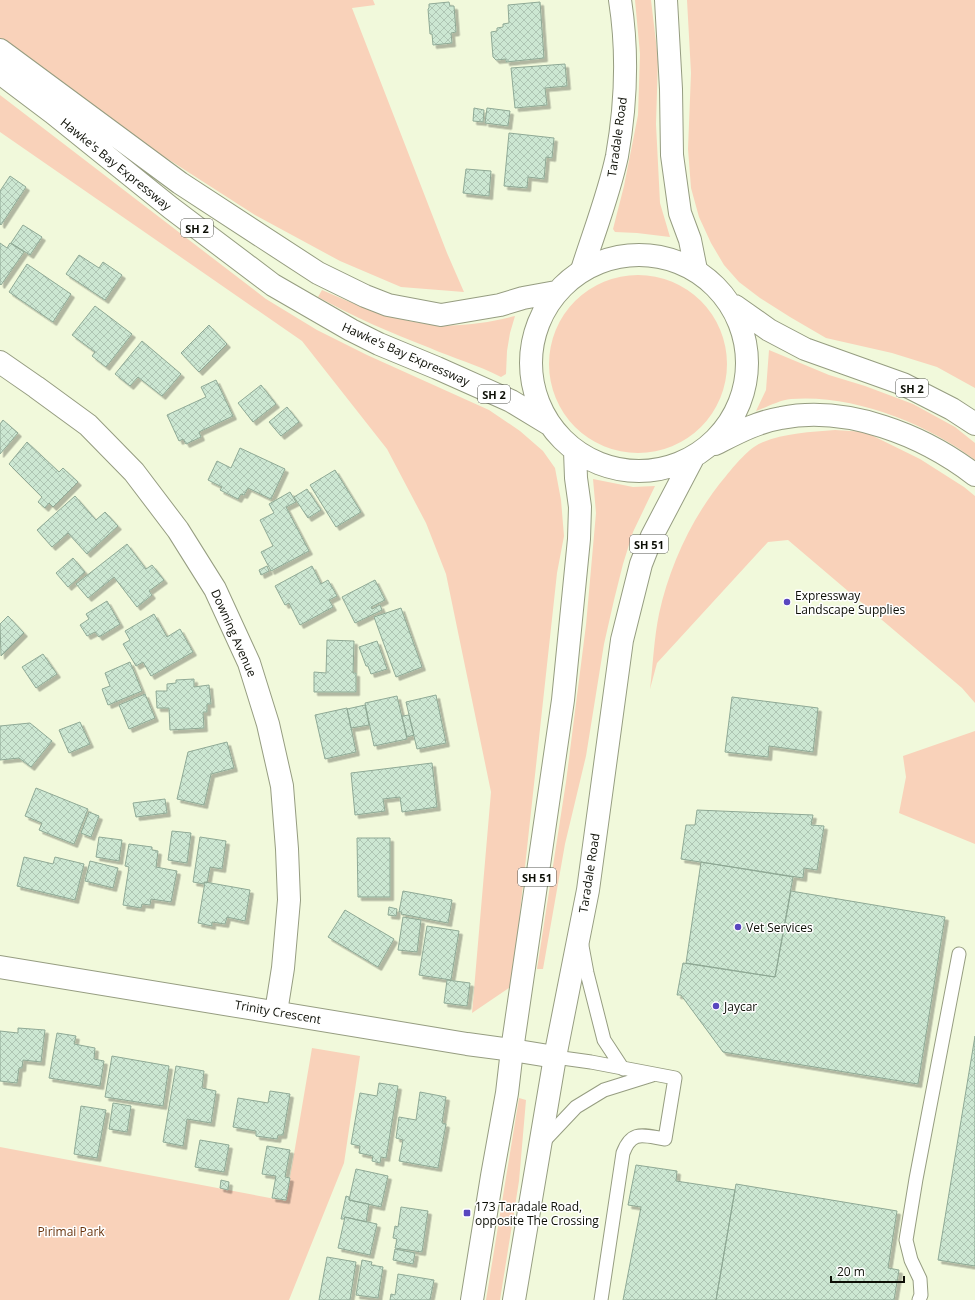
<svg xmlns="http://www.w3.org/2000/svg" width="975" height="1300" viewBox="0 0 975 1300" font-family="'Open Sans',sans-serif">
  <defs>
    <pattern id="building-cross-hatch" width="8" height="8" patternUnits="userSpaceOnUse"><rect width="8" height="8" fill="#cce7d2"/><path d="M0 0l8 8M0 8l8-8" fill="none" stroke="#aec5b3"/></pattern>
    <filter id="shadow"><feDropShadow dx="3.5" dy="3.5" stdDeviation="0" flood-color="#0004"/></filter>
  </defs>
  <rect width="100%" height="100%" fill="#f1f9db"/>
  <!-- green -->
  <path fill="#f9d2ba" d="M0 0H373L375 5 352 8 447 253 464 292 401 287 340 261 255 215 104 118 0 42Z
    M635 0H651L658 59 656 124 660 203 670 237 637 233 615 232 613 229 624 186 638 115 640 54Z
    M687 0H975V388L937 367 892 353 826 338 790 317 760 298 739 282 724 265 711 243 699 217 691 188 688 149 691 73Z
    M0 95 266 299 317 330 367 355 489 410 520 431 543 451 555 468 561 500 564 536 557 573 512 986 472 1013 491 792 446 574 426 523 387 449 302 341 0 132Z
    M549 364a89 89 0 1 1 178 0a89 89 0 1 1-178 0Z
    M322 290C356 305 390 319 427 324 456 328 487 323 515 316L510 333 507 351 506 374 501 377C478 365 453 358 430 348 391 333 354 317 318 297Z
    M769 350 829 375 865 386 913 404 955 427 975 443V460C926 423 853 394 791 399 780 400 767 407 756 411L766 390Z
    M835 430 865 432 920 459 964 487 975 496V703L962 688 788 540 768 542 657 663 650 689C653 665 654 638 659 614 670 564 693 515 726 476 734 466 749 448 761 443 784 433 810 432 835 430Z
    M593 479 633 487 655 486 633 532 623 564 614 600 604 644 586 756 565 844 543 969H537L566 782 586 625 596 513Z
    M975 731V844L899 813 906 777 903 756Z
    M312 1048 360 1056 344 1163 289 1300H0V1147L286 1201Z
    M519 1098 526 1100 519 1181 500 1300H486Z"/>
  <!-- building -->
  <path fill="url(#building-cross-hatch)" stroke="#8fa995" filter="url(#shadow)" d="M449 2 450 6H454L456 32 451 33 452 43 433 45 432 34H430L428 9 429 8V4Z
    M540 2 544 58 506 62V59L496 60 493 57 491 32 497 31V28L503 27V24L509 23 508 5Z
    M565 64 567 86 545 88 547 105 515 108 511 68Z
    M474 108 484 110 483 122 473 121Z
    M487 108 510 111 508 126 485 123Z
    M509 133 554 138 552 158 546 157 544 179 528 177 527 188 504 186Z
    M466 169 491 171 489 196 463 193Z
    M10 176 26 187 1 225 0 224V191Z
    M23 225 42 237 30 255 11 243Z
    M0 243 7 248 10 243 24 252 1 285 0 284Z
    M79 255 99 268 103 262 122 275 105 300 66 274Z
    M27 264 71 294 53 322 9 292Z
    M95 306 132 334 106 367 92 356 95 352 72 335Z
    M209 325 227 344 199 372 181 353Z
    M142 341 181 374 162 396 138 377 130 386 115 374Z
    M216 380 233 416 199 432 201 437 186 444 183 439 179 441 167 415 206 397 201 387Z
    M261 385 276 404 253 422 238 403Z
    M287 407 299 422 281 436 269 422Z
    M3 420 18 433 0 454V424Z
    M27 442 59 472 63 468 78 482 53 507 49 503 45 508 38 502 42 497 9 464Z
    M240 448 285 469 271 499 248 488 244 495 241 494 238 499 220 490 222 487 208 480 217 461 231 468Z
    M335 470 361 512 336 527 310 485Z
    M307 489 321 510 308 518 294 497Z
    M290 492 296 502 286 507 309 551 271 571 261 552 273 546 260 520 274 513 269 504Z
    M75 496 96 520 105 512 118 526 87 554 68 533 52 547 37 530Z
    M127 544 146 569 152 565 164 580 149 591 152 595 137 607 114 577 88 598 76 584Z
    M73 558 85 572 68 587 56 573Z
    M267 566 269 571 261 575 259 570Z
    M312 566 321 584 328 580 337 596 329 600 333 607 300 625 289 603 285 605 275 586Z
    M375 580 385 600 371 607 372 609 380 605 382 610 355 623 342 597Z
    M107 601 120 624 99 637 95 632 87 636 80 625 89 619 86 614Z
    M401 608 422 667 396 677 374 617Z
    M154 614 167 637 180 629 193 652 151 676 143 662 136 666 123 644 130 640 125 631Z
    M8 616 24 633 1 656 0 624Z
    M327 640 354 641 353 673H356V692H314V672L326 673Z
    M377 641 387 669 371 674 368 666H366L359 647Z
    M43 654 57 674 36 688 22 667Z
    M130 662 142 691 108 705 102 689 110 686 105 673Z
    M194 679V687L209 685 211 704H207V712H203L204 728 170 730 169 708H157L156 691H167V684L176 683V680Z
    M145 694 155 718 129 729 119 705Z
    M436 695 446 743 417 749 406 702Z
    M397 696 407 739 374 746 365 703Z
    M732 697 818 708 813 752 769 746 768 757 725 752Z
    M365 705 369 725 351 728 347 709Z
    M347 708 356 752 325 759 315 715Z
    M409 715 414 735 407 737 402 716Z
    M80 722 90 744 69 753 59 730Z
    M30 723 52 741 31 767 19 758 0 760V726Z
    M227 742 234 768 211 774 204 805 177 799 188 752Z
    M432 763 437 807 402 812 400 797 383 799 385 811 355 815 351 773Z
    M36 788 88 809 74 844 39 830 42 823 25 816Z
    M165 799 167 813 136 817 133 803Z
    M697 810 813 815 811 825 824 826 817 870 804 868 803 878 681 859 686 825H695Z
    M89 812 99 816 91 837 81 833Z
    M172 831 191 833 187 863 168 860Z
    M99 837 122 840 119 861 96 857Z
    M200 837 226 841 222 869 210 867 207 883 204 882V884L193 882Z
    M357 838H390V897H358Z
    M129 844 152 847V850L158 851 156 867 177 871 171 902 151 899 150 905 142 904 141 908 123 905 129 867 125 866Z
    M24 857 53 864 55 857 84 864 75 900 17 886Z
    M90 861 118 868 113 888 85 881Z
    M701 862 793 877 775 977 686 963Z
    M205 882 250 890 245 921 227 917 225 924 212 922V926L198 923Z
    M403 891 452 900 448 923 401 914 402 912H399Z
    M791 891 945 917 918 1084 723 1052 681 995H677L683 963 775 977Z
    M389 907 397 909 396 916 388 915Z
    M345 910 394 939 378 967 328 937Z
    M403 917 421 920 417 952 398 950Z
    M427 926 459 931 451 980 419 975Z
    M447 980 470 983 467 1006 444 1003Z
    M18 1028 45 1030 41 1062 23 1060 22 1068H19L17 1083 0 1081V1031L18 1033Z
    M57 1033 76 1036 74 1044 95 1048 94 1059 104 1061 100 1086 49 1078Z
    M975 1036V1266L938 1260Z
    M112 1056 169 1066 163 1106 105 1097Z
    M176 1066 204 1071 202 1088 216 1091 211 1123 187 1119 183 1146 163 1142Z
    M379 1083 398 1086 386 1158 381 1157 380 1163 372 1161 373 1156 359 1153 360 1146 351 1144 360 1093 377 1096Z
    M270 1091 290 1094 283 1135H278L277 1139 256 1136V1131L233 1127 238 1098 268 1103Z
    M420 1092 446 1097 442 1123 446 1124 438 1168 399 1161 403 1140 396 1138 399 1117 416 1120Z
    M113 1103 131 1106 127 1132 109 1129Z
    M81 1106 106 1110 97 1158 74 1154Z
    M200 1140 229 1145 224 1172 195 1167Z
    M267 1146 290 1150 285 1177 290 1178 286 1200 272 1198 276 1176 262 1174Z
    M636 1165 677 1171 676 1181 735 1190 716 1300H623L641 1207 628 1205Z
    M356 1169 388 1176 381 1207 349 1200Z
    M221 1180 229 1182 228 1190 220 1188Z
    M736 1184 897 1211 888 1268 899 1270 894 1300H716Z
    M346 1196 349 1197V1200L369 1204 366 1222 345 1217 344 1219H341Z
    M401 1207 428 1211 422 1252 395 1248 397 1239 393 1238 395 1226 398 1227Z
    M345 1217 377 1224 370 1255 338 1248Z
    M395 1249 415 1253 413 1264 393 1260Z
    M327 1257 356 1262 350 1300H319Z
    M362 1260 372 1262 371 1265 383 1267 378 1298 356 1295Z
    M398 1274 434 1280 430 1300H390L391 1294 395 1295Z"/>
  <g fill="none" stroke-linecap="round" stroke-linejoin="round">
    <defs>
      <path id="lane" d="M582 946 587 973 604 1040 623 1069
        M555 1057 591 1062 675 1078 665 1139C644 1136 632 1129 623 1153L601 1300
        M542 1143 576 1107 604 1090 652 1075
        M919 1300 921 1295 920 1279 911 1260 906 1240 916 1179 959 954"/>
      <path id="street" d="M0 362 36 387 88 425 134 472 178 530 215 589 249 663 268 724 282 786 287 849 289 900 283 968 276 1012"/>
      <path id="secondary" d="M666 0 671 89 672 155 680 213 690 240 696 270
        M582 270C594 232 609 194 617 156 626 105 628 51 620 0
        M0 967 467 1044 512 1050 555 1057"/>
      <path id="highway" d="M0 50 180 183 318 273 365 296 388 305 441 315 500 305 523 298 556 292
        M0 73 53 113 171 208 273 285 351 330 379 344 437 368 511 401 549 424
        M531 363a108 108 0 1 1 216 0a108 108 0 1 1-216 0Z
        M735 306 769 330 805 349 903 384 952 409 975 424
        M715 444C737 433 757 422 781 418 847 405 923 435 975 475
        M472 1300 492 1176 507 1093 512 1050 563 700 579 539 580 507 576 478 575 451
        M514 1300 555 1057 588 890 622 640 641 564 652 536 694 456"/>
    </defs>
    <!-- lane casing -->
    <use href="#lane" stroke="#969d81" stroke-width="15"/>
    <!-- street casing -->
    <use href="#street" stroke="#969d81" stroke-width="24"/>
    <!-- secondary casing -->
    <use href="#secondary" stroke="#969d81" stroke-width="24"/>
    <!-- highway casing -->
    <use href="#highway" stroke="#969d81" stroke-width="24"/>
    <!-- lane -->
    <use href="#lane" stroke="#fff" stroke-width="13"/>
    <!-- street -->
    <use href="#street" stroke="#fff" stroke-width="22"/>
    <!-- secondary -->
    <use href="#secondary" stroke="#fff" stroke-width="22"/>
    <!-- highway -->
    <use href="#highway" stroke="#fff" stroke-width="22"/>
  </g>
  <!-- markers -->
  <g fill="#5947bf" stroke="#fff" stroke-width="1.5">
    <circle cx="787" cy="602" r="4"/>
    <circle cx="738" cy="927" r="4"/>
    <circle cx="716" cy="1006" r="4"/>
    <rect x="463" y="1209" width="8" height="8" rx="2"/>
  </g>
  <g text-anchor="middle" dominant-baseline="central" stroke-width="3" stroke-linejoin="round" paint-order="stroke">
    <!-- shield labels -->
    <g fill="#fff" stroke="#555650" stroke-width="1">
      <rect x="181" y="219" width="32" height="18" rx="3"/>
      <rect x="896" y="379" width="32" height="18" rx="3"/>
      <rect x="478" y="385" width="32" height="18" rx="3"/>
      <rect x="630" y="535" width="38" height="18" rx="3"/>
      <rect x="518" y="868" width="38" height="18" rx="3"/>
    </g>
    <g font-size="11" font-weight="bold" fill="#0c0e05">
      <text x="197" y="228">SH 2</text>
      <text x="912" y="388">SH 2</text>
      <text x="494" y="394">SH 2</text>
      <text x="649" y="544">SH 51</text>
      <text x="537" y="877">SH 51</text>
    </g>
    <!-- street labels -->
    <g font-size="12" fill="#0c0e05" stroke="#fff">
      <text transform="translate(617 137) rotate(-82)">Taradale Road</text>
      <text transform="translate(116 164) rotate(39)">Hawke's Bay Expressway</text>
      <text transform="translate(406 354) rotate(24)">Hawke's Bay Expressway</text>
      <text transform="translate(234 633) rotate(66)">Downing Avenue</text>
      <text transform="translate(589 873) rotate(-81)">Taradale Road</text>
      <text transform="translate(278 1012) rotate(10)">Trinity Crescent</text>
    </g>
    <!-- poi labels -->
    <g font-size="12" fill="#0c0e05" stroke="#fff" text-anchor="start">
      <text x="795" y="595">Expressway<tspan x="795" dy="14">Landscape Supplies</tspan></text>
      <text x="746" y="927">Vet Services</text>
      <text x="724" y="1006">Jaycar</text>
      <text x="475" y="1206">173 Taradale Road,<tspan x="475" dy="14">opposite The Crossing</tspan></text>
    </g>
    <!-- park labels -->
    <g font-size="12" fill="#68340d" stroke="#fff">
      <text x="71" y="1231">Pirimai Park</text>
    </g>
  </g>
  <!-- scale -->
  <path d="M831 1276v6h73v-6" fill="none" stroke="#0c0e05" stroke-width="2"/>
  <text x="837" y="1276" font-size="12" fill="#0c0e05" stroke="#ffffff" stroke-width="3" paint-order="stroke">20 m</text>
</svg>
